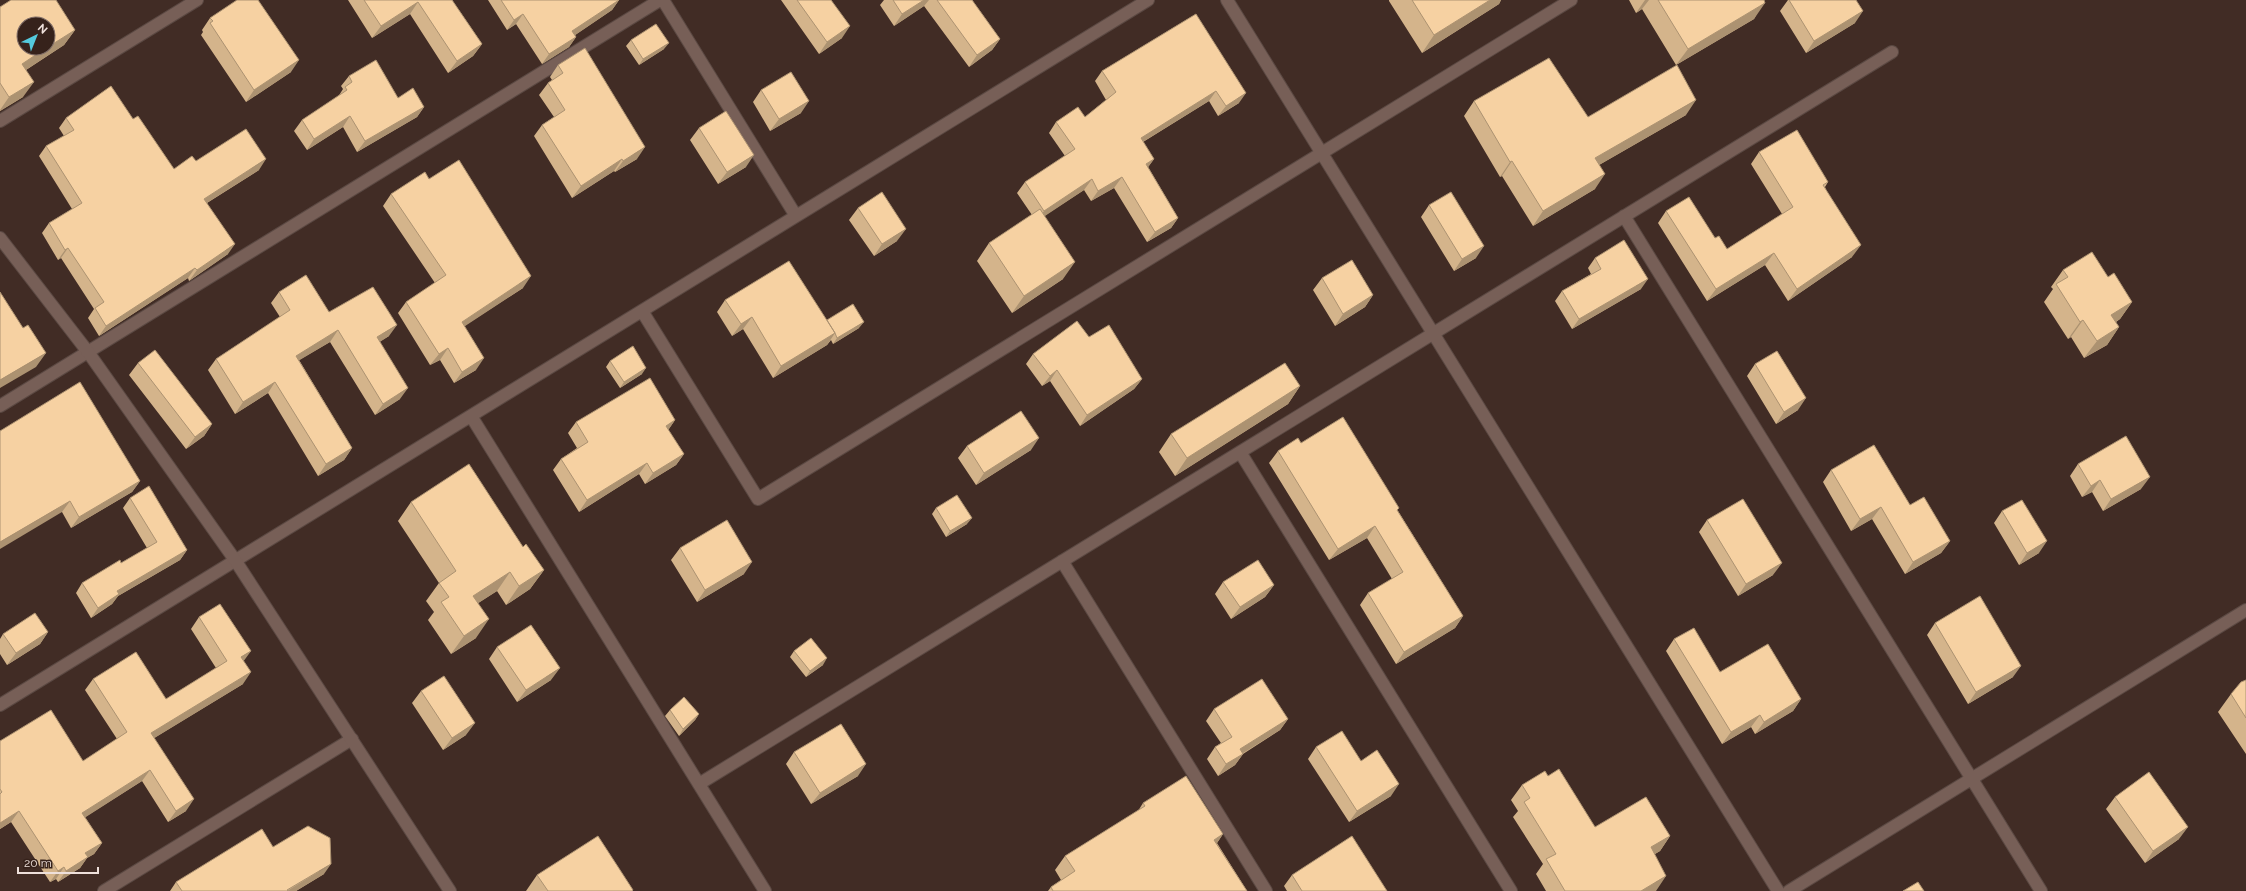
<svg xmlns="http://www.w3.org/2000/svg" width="2246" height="891" viewBox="0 0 2246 891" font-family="Raleway,sans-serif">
  <rect width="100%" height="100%" fill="#412c25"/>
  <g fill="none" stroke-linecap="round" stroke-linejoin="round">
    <defs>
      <path id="street" d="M663 0 796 216
        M1227 0 1778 891
        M0 121 197 0
        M1624 216 2041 891
        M642 311 758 499 1571 0
        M0 406 660 0
        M471 416 765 891
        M1240 452 1511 891
        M1062 561 1266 891
        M0 705 1148 0
        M699 784 1892 52
        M104 891 352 739
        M1789 891 2246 610"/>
      <path id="secondary" d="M0 238 88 352 235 560 450 891"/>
    </defs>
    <!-- street casing -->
    <use href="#street" stroke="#5b4943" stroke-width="14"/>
    <!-- secondary casing -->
    <use href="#secondary" stroke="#5b4943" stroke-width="14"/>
    <!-- street -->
    <use href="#street" stroke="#775f57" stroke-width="12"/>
    <!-- secondary -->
    <use href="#secondary" stroke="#775f57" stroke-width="12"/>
  </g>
  <!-- wall -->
  <path fill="#d4b48b" d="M348 0H452L482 44 473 56 448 73 410 14 372 38Z
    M488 0H619L612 10 575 35 576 37 569 47 542 64 516 24 507 30Z
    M781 0H831L842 38 819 54Z
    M884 0H972L1000 39 992 50 969 67 924 6 894 26 880 5Z
    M1389 0H1501L1499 4 1422 53 1389 1Z
    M1629 0H1764L1754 19 1676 65 1642 9 1636 13Z
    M1788 0H1856L1855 23 1806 53 1780 11Z
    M0 7 75 30 64 45 26 70 23 97 0 111Z
    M1196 14 1239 103 1218 116 1209 101 1143 142 1154 159 1148 167 1178 218 1171 228 1147 242 1114 188 1091 201 1084 190 1044 216 1063 279 1012 313 977 261 989 243 1032 215 1017 193 1025 182 1065 156 1049 133 1056 122 1085 117 1106 100 1095 81 1102 71Z
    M210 18 291 72 246 102 201 35 203 32 202 30Z
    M631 40 664 49 639 65 626 46Z
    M558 65 637 159 615 172 614 171 572 198 534 136 542 125 554 117 539 95 548 83 552 80 550 77Z
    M349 76 398 98 424 107 417 117 357 152 343 127 307 150 294 131 302 120 338 97 343 89 341 86Z
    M761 90 801 113 770 131 753 102Z
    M1474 101 1588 117 1686 115 1599 165 1595 189 1533 226 1502 176 1500 177 1464 116Z
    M66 118 133 119 174 169 196 161 259 170 207 203 228 254 189 281 188 278 99 336 88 318 94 309 61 258 58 260 42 233 49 223 72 209 39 156 46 146 64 136 59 128Z
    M699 128 746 167 718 184 690 140Z
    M1759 152 1828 182 1825 187 1852 257 1788 301 1765 265 1707 301 1658 223 1666 211 1727 249 1782 214 1751 164Z
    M429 179 523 288 464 326 476 370 454 383 440 360 430 365 398 313 406 302 435 283 383 206 391 194Z
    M1429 205 1476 258 1454 271 1421 217Z
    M858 208 897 241 874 256 849 220Z
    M1595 258 1641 289 1572 329 1555 301 1562 291 1591 274 1588 268Z
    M2063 270 2108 277 2132 302 2120 319 2116 322 2119 327 2107 345 2084 358 2071 337 2068 339 2044 302 2053 289 2051 287Z
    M1322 278 1373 295 1365 307 1335 326 1313 290Z
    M279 292 389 336 379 342 400 399 375 415 330 342 299 360 352 448 344 460 318 476 268 393 235 414 208 370 216 359 280 317 271 303Z
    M725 300 827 320 859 328 833 344 831 340 827 345 773 378 743 329 732 336 717 312Z
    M1089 337 1142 379 1134 389 1080 426 1050 381 1042 386 1026 364 1033 354Z
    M610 361 642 374 620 388 606 367Z
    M138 363 212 424 204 436 186 449 129 375Z
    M1755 364 1798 410 1776 424 1747 376Z
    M1300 386 1288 404 1175 476 1159 452 1171 434Z
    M675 420 668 430 684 454 676 465 645 484 639 474 579 512 553 470 561 459 577 448 568 433 576 422Z
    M0 431 140 481 132 492 71 528 62 512Z
    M1301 443 1398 511 1463 616 1455 628 1396 664 1360 605 1368 593 1392 579 1367 538 1329 560 1269 463 1278 451Z
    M967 446 1031 450 976 485 958 458Z
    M2078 464 2141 489 2103 511 2092 492 2082 497 2070 476Z
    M1831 470 1950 541 1941 553 1905 574 1872 519 1851 531 1823 482Z
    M130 498 187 550 180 560 118 596 112 604 91 618 76 593 82 583 121 563 147 548 123 508Z
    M411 502 544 570 530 589 506 605 497 591 478 603 476 638 451 654 428 620 434 612 426 601 439 583 398 521Z
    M936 508 967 524 946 537 932 514Z
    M2002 511 2039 553 2019 565 1994 523Z
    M1707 520 1773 575 1738 596 1699 532Z
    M680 548 744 574 697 602 671 560Z
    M1223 582 1274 585 1265 597 1231 619 1215 594Z
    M199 617 243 662V684L154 738 186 811 168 822 142 781 85 817 102 843 94 854 87 858 80 868 58 882 56 879 50 882 11 822 0 829V741L83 761 117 739 85 690 93 679 166 699 216 668 191 629Z
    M1935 623 2013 677 1968 704 1927 635Z
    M48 632 40 644 7 665 0 654V639L3 634Z
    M1674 639 1720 672 1801 699 1793 711 1755 734 1751 727 1722 744 1666 651Z
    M497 647 551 680 517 702 489 659Z
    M794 651 823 665 806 677 790 657Z
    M2246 680V754L2218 712 2231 694Z
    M421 691 466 735 443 750 412 703Z
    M1214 709 1288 719 1280 730 1243 754 1235 765 1218 776 1207 759 1215 747 1221 743 1206 721Z
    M670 710 699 714 695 720 679 736 665 716Z
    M1316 747 1391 796 1349 822 1308 759Z
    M794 752 858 776 811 804 786 764Z
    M1548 776 1595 827 1670 836 1660 851 1655 854V891H1546L1536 874 1543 864 1513 817 1518 811 1511 800 1522 785Z
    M2115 797 2179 839 2145 863 2106 809Z
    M1143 803 1223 834 1217 843 1247 891H1048L1051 887 1061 880 1055 870 1065 856 1138 811Z
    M273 847 324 874 296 891H170L176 882Z
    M537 875 632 891H526Z
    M1292 875 1387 891H1287L1284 886Z"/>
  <!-- shaded-wall -->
  <path fill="#ac9271" d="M619 0 612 10 565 42 572 31Z
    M924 0H929L924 6 894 26 902 14Z
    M1490 0H1501L1499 4 1422 53 1434 35Z
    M1645 0H1649L1642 9 1636 13Z
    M418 2 410 14 372 38 381 26Z
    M1765 3 1754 19 1676 65 1688 49Z
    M1863 11 1855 23 1806 53 1814 41Z
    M523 14 516 24 507 30 514 20Z
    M850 26 842 38 819 54 827 42Z
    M75 30 64 45 12 79 22 64 46 48H48V47Z
    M576 37 569 47 542 64 549 54Z
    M1000 39 992 50 969 67 977 55Z
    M669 43 664 49 639 65 643 59Z
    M482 44 473 56 448 73 457 61Z
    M299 60 291 72 246 102 254 90Z
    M34 82 23 97 0 111V110L9 97Z
    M1216 91 1209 101 1133 148 1141 138Z
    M1246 93 1239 103 1218 116 1226 106Z
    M1696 100 1686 115 1585 173 1595 158Z
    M809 101 801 113 770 131 779 119Z
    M424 107 417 117 357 152 365 141Z
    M350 116 343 127 307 150 314 139Z
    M645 147 637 159 615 172 623 161Z
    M754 155 746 167 718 184 727 172Z
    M266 159 259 170 197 209 204 199Z
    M622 159 614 171 572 198 581 186Z
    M1154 159 1146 170V164Z
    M1512 161 1502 176 1500 177 1510 162Z
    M1605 174 1595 189 1533 226 1543 211Z
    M1122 177 1114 188 1091 201 1098 191Z
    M1092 179 1084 190 1036 222 1044 211Z
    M1178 218 1171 228 1147 242 1155 232Z
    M906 229 897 241 874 256 882 244Z
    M235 244 228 254 189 281 197 270Z
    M1861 245 1852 257 1788 301 1797 289Z
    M1484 246 1476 258 1454 271 1462 259Z
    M68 248 61 258 58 260 65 250Z
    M1774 253 1765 265 1707 301 1716 289Z
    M1075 262 1063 279 1012 313 1024 296Z
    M195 268 188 278 99 336 106 326Z
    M531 276 523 288 453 334 462 322Z
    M1648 279 1641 289 1572 329 1579 319Z
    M1373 295 1365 307 1335 326 1343 314Z
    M2132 302 2120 319 2099 332 2111 315Z
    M752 317 743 329 732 336 741 324Z
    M2083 320 2071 337 2068 339 2080 322Z
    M864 322 859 328 833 344 837 338Z
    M397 325 389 336 369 349 377 337Z
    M2119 327 2107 345 2084 358 2097 341Z
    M338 330 330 342 288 367 296 356Z
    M835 333 827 345 773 378 781 366Z
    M448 348 440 360 430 365 439 354Z
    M46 353 36 367 0 388V380Z
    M484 358 476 370 454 383 462 372Z
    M646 368 642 374 620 388 624 382Z
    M1057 370 1050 381 1042 386 1050 376Z
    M1142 379 1134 389 1080 426 1087 415Z
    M275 382 268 393 235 414 243 402Z
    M1300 386 1288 404 1175 476 1187 458Z
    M408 388 400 399 375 415 383 404Z
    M1806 398 1798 410 1776 424 1784 412Z
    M675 420 667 432 666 426Z
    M212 424 204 436 186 449 195 437Z
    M1039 438 1031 450 976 485 984 473Z
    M352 448 344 460 318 476 326 464Z
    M684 454 676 465 645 484 653 473Z
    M647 463 639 474 579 512 587 500Z
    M2150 477 2141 489 2103 511 2111 499Z
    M2100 480 2092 492 2082 497 2091 486Z
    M140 481 132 492 71 528 79 517Z
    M70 501 62 512 0 549V542Z
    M1881 507 1872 519 1851 531 1860 519Z
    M972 518 967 524 946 537 950 531Z
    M1375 526 1367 538 1329 560 1338 549Z
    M1950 541 1941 553 1905 574 1913 562Z
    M2047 541 2039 553 2019 565 2027 553Z
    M187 550 180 560 118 596 112 604 91 618 98 608 117 591Z
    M752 562 744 574 697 602 705 590Z
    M1782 563 1773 575 1738 596 1746 584Z
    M544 570 530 589 506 605 519 586Z
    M510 572 497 591 460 615 473 596Z
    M1274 585 1265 597 1231 619 1240 607Z
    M1463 616 1455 628 1396 664 1404 652Z
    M489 619 476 638 451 654 464 636Z
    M48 632 40 644 7 665 16 653Z
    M251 651 243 662 241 657Z
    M827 658 823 665 806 677 810 671Z
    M2021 666 2013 677 1968 704 1976 692Z
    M560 668 551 680 517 702 526 690Z
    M251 672 243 684 143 745 151 733Z
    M1801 699 1793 711 1755 734 1764 722Z
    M699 714 695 720 679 736 683 729Z
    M1760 715 1751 727 1722 744 1731 732Z
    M1288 719 1280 730 1232 760 1240 749Z
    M475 723 466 735 443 750 452 738Z
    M1243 754 1235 765 1218 776 1226 764Z
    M866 764 858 776 811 804 820 793Z
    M150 770 142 781 75 824 82 813Z
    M1399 784 1391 796 1349 822 1357 811Z
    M194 799 186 811 168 822 176 811Z
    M19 811 11 822 0 829V823Z
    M2188 827 2179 839 2145 863 2153 851Z
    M1223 834 1213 849 1214 840Z
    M1670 836 1660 851 1641 862 1651 847Z
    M102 843 94 854 87 858 80 868 58 882 66 871 85 853Z
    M331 864 324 874 296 891H287Z
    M64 867 56 879 50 882 58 871Z
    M1666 876 1656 891H1641Z"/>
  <!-- building -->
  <path fill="#f6d1a2" stroke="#ac9271" d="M11 0H56L75 30 48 47V24H24V48H46L22 64 34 82 9 97 0 83V7Z
    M237 0H258L299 60 254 90 210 23 213 21 210 18Z
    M364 0H452L482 44 457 61 418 2 381 26Z
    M501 0H619L572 31 576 37 549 54 523 14 514 20Z
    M797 0H831L850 26 827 42Z
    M893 0H924L902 14Z
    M937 0H972L1000 39 977 55Z
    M1412 0H1490L1434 35Z
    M1658 0H1764L1765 3 1688 49Z
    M1789 0H1856L1863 11 1814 41Z
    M1196 14 1246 93 1226 106 1216 91 1141 138 1154 159 1146 164 1178 218 1155 232 1122 177 1098 191 1092 179 1044 211 1025 182 1075 149 1056 122 1078 107 1085 117 1116 92 1102 71Z
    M656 24 669 43 643 59 631 40Z
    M585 48 645 147 623 161 622 159 581 186 542 125 565 110 548 83 563 73 558 65Z
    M1549 58 1588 117 1677 65 1696 100 1595 158 1605 174 1543 211 1512 161 1510 162 1474 101Z
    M376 60 398 98 413 88 424 107 365 141 350 116 314 139 302 120 347 90 345 87 352 82 349 76Z
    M791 72 809 101 779 119 761 90Z
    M111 86 133 119 138 116 174 169 192 156 196 161 246 129 266 159 204 199 235 244 197 270 195 268 106 326 95 308 104 302 68 248 65 250 49 223 82 203 46 146 74 130 66 118Z
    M726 111 754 155 727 172 699 128Z
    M1797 130 1828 182 1823 185 1861 245 1797 289 1774 253 1716 289 1666 211 1689 197 1715 238 1719 236 1727 249 1793 207 1759 152Z
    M459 160 531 276 462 322 484 358 462 372 448 348 439 354 406 302 446 275 391 194 425 172 429 179Z
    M882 192 906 229 882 244 858 208Z
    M1451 192 1484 246 1462 259 1429 205Z
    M1040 209 1075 262 1024 296 989 243Z
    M1624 240 1648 279 1579 319 1562 291 1601 269 1595 258Z
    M2092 252 2108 277 2114 273 2132 302 2111 315 2119 327 2097 341 2083 320 2080 322 2056 284 2068 277 2063 270Z
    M1352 260 1373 295 1343 314 1322 278Z
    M789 261 835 333 781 366 752 317 741 324 725 300Z
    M306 275 329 312 373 287 397 325 377 337 408 388 383 404 338 330 296 356 352 448 326 464 275 382 243 402 216 359 290 310 279 292Z
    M0 292 23 328 28 325 46 353 0 380Z
    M853 304 864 322 837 338 835 333 827 320Z
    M1077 321 1089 337 1109 325 1142 379 1087 415 1057 370 1050 376 1033 354Z
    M633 346 646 368 624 382 610 361Z
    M155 350 212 424 195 437 138 363Z
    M1777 351 1806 398 1784 412 1755 364Z
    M1285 363 1300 386 1187 458 1171 434Z
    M650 378 675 420 666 426 684 454 653 473 647 463 587 500 561 459 588 442 576 422Z
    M80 382 140 481 79 517 70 501 0 542V431Z
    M1021 411 1039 438 984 473 967 446Z
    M1343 417 1399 508 1397 510 1463 616 1404 652 1368 593 1403 572 1375 526 1338 549 1278 451 1298 438 1301 443Z
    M2126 436 2150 477 2111 499 2100 480 2091 486 2078 464Z
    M1874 445 1910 505 1924 497 1950 541 1913 562 1881 507 1860 519 1831 470Z
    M469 464 523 547 526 544 544 570 519 586 510 572 473 596 489 619 464 636 441 602 449 597 439 583 456 571 411 502Z
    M149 486 187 550 117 591 119 594 98 608 82 583 120 560 121 563 157 542 130 498Z
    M957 495 972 518 950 531 936 508Z
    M1743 499 1782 563 1746 584 1707 520Z
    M2022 500 2047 541 2027 553 2002 511Z
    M727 520 752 562 705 590 680 548Z
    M1258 560 1274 585 1240 607 1223 582Z
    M1980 596 2021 666 1976 692 1935 623Z
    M220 604 251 651 241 657 251 672 151 733 194 799 176 811 150 770 82 813 102 843 85 853 88 857 66 871 64 867 58 871 19 811 0 823V794L2 792 0 789V741L51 710 83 761 127 732 93 679 136 652 166 699 227 661 199 617Z
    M35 613 48 632 16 653 3 634Z
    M531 625 560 668 526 690 497 647Z
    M1694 628 1720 672 1768 644 1801 699 1764 722 1760 715 1731 732 1674 639Z
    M811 638 827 658 810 671 794 651Z
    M444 676 475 723 452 738 421 691Z
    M1262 679 1288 719 1240 749 1243 754 1226 764 1215 747 1232 737 1214 709Z
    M2246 680V718L2231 694 2241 682Z
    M684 697 699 714 683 729 670 710Z
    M841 724 866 764 820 793 794 752Z
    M1342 731 1361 761 1377 750 1399 784 1357 811 1316 747Z
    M1559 769 1595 827 1646 797 1670 836 1651 847 1666 876 1641 891H1565L1546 859 1556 854 1524 802 1530 798 1522 785 1545 771 1548 776Z
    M2149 772 2188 827 2153 851 2115 797Z
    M1186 776 1223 834 1214 840 1247 891H1053L1051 887 1075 871 1065 856 1145 806 1143 803Z
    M308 826 330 838 331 864 287 890 288 891H182L176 882 262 829 273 847Z
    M598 836 633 890 632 891H548L537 875Z
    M1352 836 1387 891H1302L1292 875Z
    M1918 882 1924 891H1903Z"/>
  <!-- north arrow -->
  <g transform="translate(36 36) rotate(43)"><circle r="19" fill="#36221b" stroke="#806e68"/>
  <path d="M0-3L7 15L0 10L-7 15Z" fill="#54cadd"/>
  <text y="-6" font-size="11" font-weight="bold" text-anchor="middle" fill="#eee0db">N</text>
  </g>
  <!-- scale -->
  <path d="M18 867v6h80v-6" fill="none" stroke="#eee0db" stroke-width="2"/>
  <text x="24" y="867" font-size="12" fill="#eee0db" stroke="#36221b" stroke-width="3" paint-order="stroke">20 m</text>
</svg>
